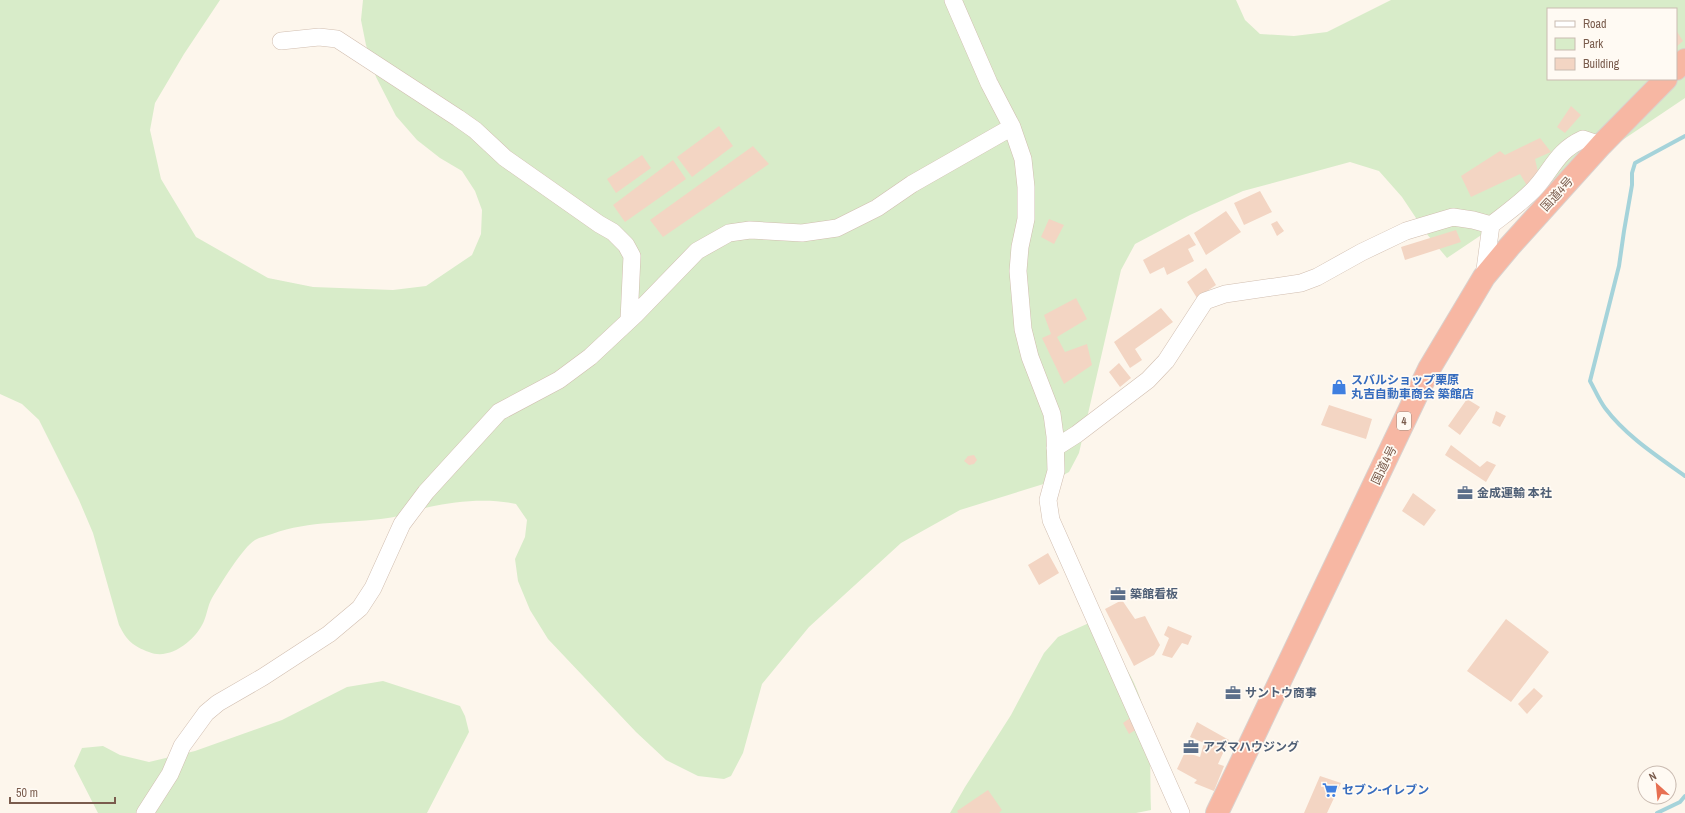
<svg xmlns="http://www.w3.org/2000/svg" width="1685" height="813" viewBox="0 0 1685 813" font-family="'Archivo Narrow','Noto Sans JP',sans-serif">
  <rect width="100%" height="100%" fill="#fdf6ec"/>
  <!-- green -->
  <path fill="#d8ecc9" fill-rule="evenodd" d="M0 0H220L184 54 155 103 150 130 161 179 196 237 268 278 313 287 393 290 426 286 472 255 481 234 482 210 475 191 462 171 440 158 417 140 396 116 376 77 366 45 361 20 363 0H1236L1245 20 1260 34 1294 36 1327 32 1391 0H1685V98L1447 258 1426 233 1402 197 1379 171 1350 162 1243 191 1190 215 1135 244 1121 270 1079 453 1069 472 1050 482 960 510 901 543 809 627 762 684 743 753 731 776 724 779 698 776 666 760 636 732 548 639 530 610 518 581 515 559 525 537 527 520 516 504C489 498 456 501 429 507 416 510 402 516 388 518 349 524 310 520 272 534 267 536 260 537 255 540 243 547 220 585 212 598 208 605 207 614 204 621 196 640 170 661 149 652 133 646 127 641 119 625L93 533 79 500 39 420 22 404 0 394ZM1548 9H1676V79H1548Z
    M1089 623C1125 657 1144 691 1149 740 1151 762 1150 788 1151 810L1136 813H950L965 787 1011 715 1044 653 1058 637Z
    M383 681 460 706 465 716 469 732 427 813H98L74 766 82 748 103 746 120 755 149 762 195 751 282 720 347 687Z"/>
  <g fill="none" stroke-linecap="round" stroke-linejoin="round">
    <!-- stream -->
    <path stroke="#a5d3da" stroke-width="4" d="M1685 136 1635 163 1632 173V185L1624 231 1619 266 1590 381C1595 390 1599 400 1605 408 1626 436 1657 456 1685 476
      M1657 813 1680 802 1685 796"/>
  </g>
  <!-- building -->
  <path fill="#f3d5c3" d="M1676 30 1683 41 1676 47Z
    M1571 106 1581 115 1565 133 1557 127Z
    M719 126 733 146 692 177 677 157Z
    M1540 138 1551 152 1535 159 1538 172 1529 189 1520 174 1471 197 1461 176 1500 151 1505 155Z
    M753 146 769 164 663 237 650 220Z
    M642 155 651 168 616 193 607 179Z
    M673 160 686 179 625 222 613 205Z
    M1260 191 1272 212 1244 225 1234 203Z
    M1226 211 1241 232 1206 255 1194 233Z
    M1049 219 1064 225 1054 244 1041 237Z
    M1277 221 1284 231 1277 236 1271 224Z
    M1456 230 1461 242 1405 260 1401 247Z
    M1189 234 1196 245 1188 249 1194 261 1167 275 1164 267 1150 274 1143 260Z
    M1206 268 1216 285 1197 298 1187 282Z
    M1076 298 1087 319 1057 337 1065 352 1087 344 1092 365 1064 384 1042 338 1051 334 1044 315Z
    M1161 308 1173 322 1135 349 1142 360 1130 368 1114 342Z
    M1119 363 1131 378 1120 387 1109 372Z
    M1467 399 1480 407 1460 435 1448 426Z
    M1329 405 1372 419 1366 439 1321 425Z
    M1496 411 1506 416 1500 427 1492 423Z
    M1451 445 1480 467 1487 461 1496 465 1486 482 1445 455Z
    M974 455 977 460 974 464 969 465 964 461 968 456Z
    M1413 493 1436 510 1424 526 1402 511Z
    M1048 553 1059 573 1039 585 1028 565Z
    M1122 600 1135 619 1145 616 1160 645 1154 655 1134 666 1105 609Z
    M1506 619 1549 652 1511 702 1467 671Z
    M1168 626 1192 636 1188 645 1182 643 1172 658 1162 655 1169 638 1164 635Z
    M1534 688 1543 696 1527 714 1518 704Z
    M1130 718 1137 729 1129 734 1123 723Z
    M1197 722 1229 740 1218 764 1224 766 1214 791 1194 783 1197 780 1177 769 1185 752 1200 757 1204 743 1190 737Z
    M1320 776 1341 783 1327 813H1304Z
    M988 790 1002 810 999 813H958L957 811Z"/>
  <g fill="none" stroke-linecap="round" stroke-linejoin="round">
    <defs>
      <path id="minor" d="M953 0 989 83 1012 127 1023 159 1026 187V219L1020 247 1018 271 1023 329 1030 357 1052 414 1055 436 1056 471 1048 500 1051 520 1181 813
        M281 41 319 37 337 39 458 118 475 130 505 158 599 224 613 232 626 245 632 256 629 320
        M1484 277 1491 225C1505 214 1524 201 1536 187 1553 168 1557 151 1583 139L1601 145
        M1055 448 1077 434 1148 380 1166 361 1205 301 1225 294 1301 283 1317 277 1362 252 1406 231 1453 217 1473 220 1491 225
        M145 813 170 774 182 746 206 713 218 703 263 677 329 634 360 608 373 588 402 524 426 492 499 412 559 380 590 357 635 315 697 251 729 233 750 230 802 233 837 228 877 208 912 184 1012 127"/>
      <path id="highway" d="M1676 69 1685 60
        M1217 813 1429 369 1484 277 1509 247 1601 145 1666 79"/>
    </defs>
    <!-- minor casing -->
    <use href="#minor" stroke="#d1beb0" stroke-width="18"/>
    <!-- highway casing -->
    <use href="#highway" stroke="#dad1cd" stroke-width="24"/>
    <!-- minor -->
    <use href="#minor" stroke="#fff" stroke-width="17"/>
    <!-- highway -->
    <use href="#highway" stroke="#f7b7a3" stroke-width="22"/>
  </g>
  <!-- icons -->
  <defs>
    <symbol id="shop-bare" viewBox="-9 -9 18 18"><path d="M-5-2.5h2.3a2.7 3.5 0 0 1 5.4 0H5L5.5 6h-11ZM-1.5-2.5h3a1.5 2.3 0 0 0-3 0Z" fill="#3f7fe0" stroke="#fffaf3" stroke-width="2.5" paint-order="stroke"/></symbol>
    <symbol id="office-bare" viewBox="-9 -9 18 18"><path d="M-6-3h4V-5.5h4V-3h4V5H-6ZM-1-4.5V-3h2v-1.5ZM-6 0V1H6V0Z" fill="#5c6f8a" stroke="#fffaf3" stroke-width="2.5" paint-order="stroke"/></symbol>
    <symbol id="supermarket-bare" viewBox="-9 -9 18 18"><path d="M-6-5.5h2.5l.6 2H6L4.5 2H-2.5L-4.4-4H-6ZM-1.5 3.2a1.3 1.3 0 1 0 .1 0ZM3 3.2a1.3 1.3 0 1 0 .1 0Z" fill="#3f7fe0" stroke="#fffaf3" stroke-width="2.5" paint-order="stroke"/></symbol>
  </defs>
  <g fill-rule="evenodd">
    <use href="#shop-bare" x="1328" y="376" width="22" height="22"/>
    <use href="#office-bare" x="1454" y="482" width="22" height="22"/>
    <use href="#office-bare" x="1107" y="583" width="22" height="22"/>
    <use href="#office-bare" x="1222" y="682" width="22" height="22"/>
    <use href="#office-bare" x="1180" y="736" width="22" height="22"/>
    <use href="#supermarket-bare" x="1319" y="779" width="22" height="22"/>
  </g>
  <g text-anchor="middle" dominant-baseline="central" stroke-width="3.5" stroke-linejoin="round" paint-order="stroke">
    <!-- shield labels -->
    <rect fill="#fffaf3" stroke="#a28b7f" stroke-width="1" x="1397" y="412" width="14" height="18" rx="3"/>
    <g font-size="11" font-weight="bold" fill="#7a5c4d">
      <text x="1404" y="421">4</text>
    </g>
    <!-- street labels -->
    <g font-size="12" fill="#7a5c4d" stroke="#fffaf3">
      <text transform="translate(1557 194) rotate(-48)">国道4号</text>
      <text transform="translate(1384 465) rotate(-64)">国道4号</text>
    </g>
    <!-- shop labels -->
    <g font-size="12" font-weight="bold" fill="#366cbe" stroke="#fffaf3" text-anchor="start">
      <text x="1351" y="380">スバルショップ栗原<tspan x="1351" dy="14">丸吉自動車商会 築館店</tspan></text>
      <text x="1342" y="790">セブン-イレブン</text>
    </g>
    <!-- service labels -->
    <g font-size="12" font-weight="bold" fill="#4e5e75" stroke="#fffaf3" text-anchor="start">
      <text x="1477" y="493">金成運輸 本社</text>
      <text x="1130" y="594">築館看板</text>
      <text x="1245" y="693">サントウ商事</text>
      <text x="1203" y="747">アズマハウジング</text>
    </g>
  </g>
  <!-- legend -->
  <rect x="1547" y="8" width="130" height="72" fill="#fffaf3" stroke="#cabbb1"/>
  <rect x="1555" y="21" width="20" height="6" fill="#ffffff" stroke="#cabbb1"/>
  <text x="1583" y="28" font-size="12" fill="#7a5c4d">Road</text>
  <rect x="1555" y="38" width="20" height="12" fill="#d8ecc9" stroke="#cabbb1"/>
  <text x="1583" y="48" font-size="12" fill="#7a5c4d">Park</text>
  <rect x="1555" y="58" width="20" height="12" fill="#f3d5c3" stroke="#cabbb1"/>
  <text x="1583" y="68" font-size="12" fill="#7a5c4d">Building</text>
  <!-- north arrow -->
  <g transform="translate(1657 785) rotate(333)"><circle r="19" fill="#fffaf3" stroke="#cabbb1"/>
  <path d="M0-3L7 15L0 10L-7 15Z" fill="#e76f51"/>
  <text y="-6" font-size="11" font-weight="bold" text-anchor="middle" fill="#7a5c4d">N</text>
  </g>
  <!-- scale -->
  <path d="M10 797v6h105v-6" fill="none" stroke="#7a5c4d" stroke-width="2"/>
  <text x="16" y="797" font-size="12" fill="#7a5c4d" stroke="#fffaf3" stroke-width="3" paint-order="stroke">50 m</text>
</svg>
